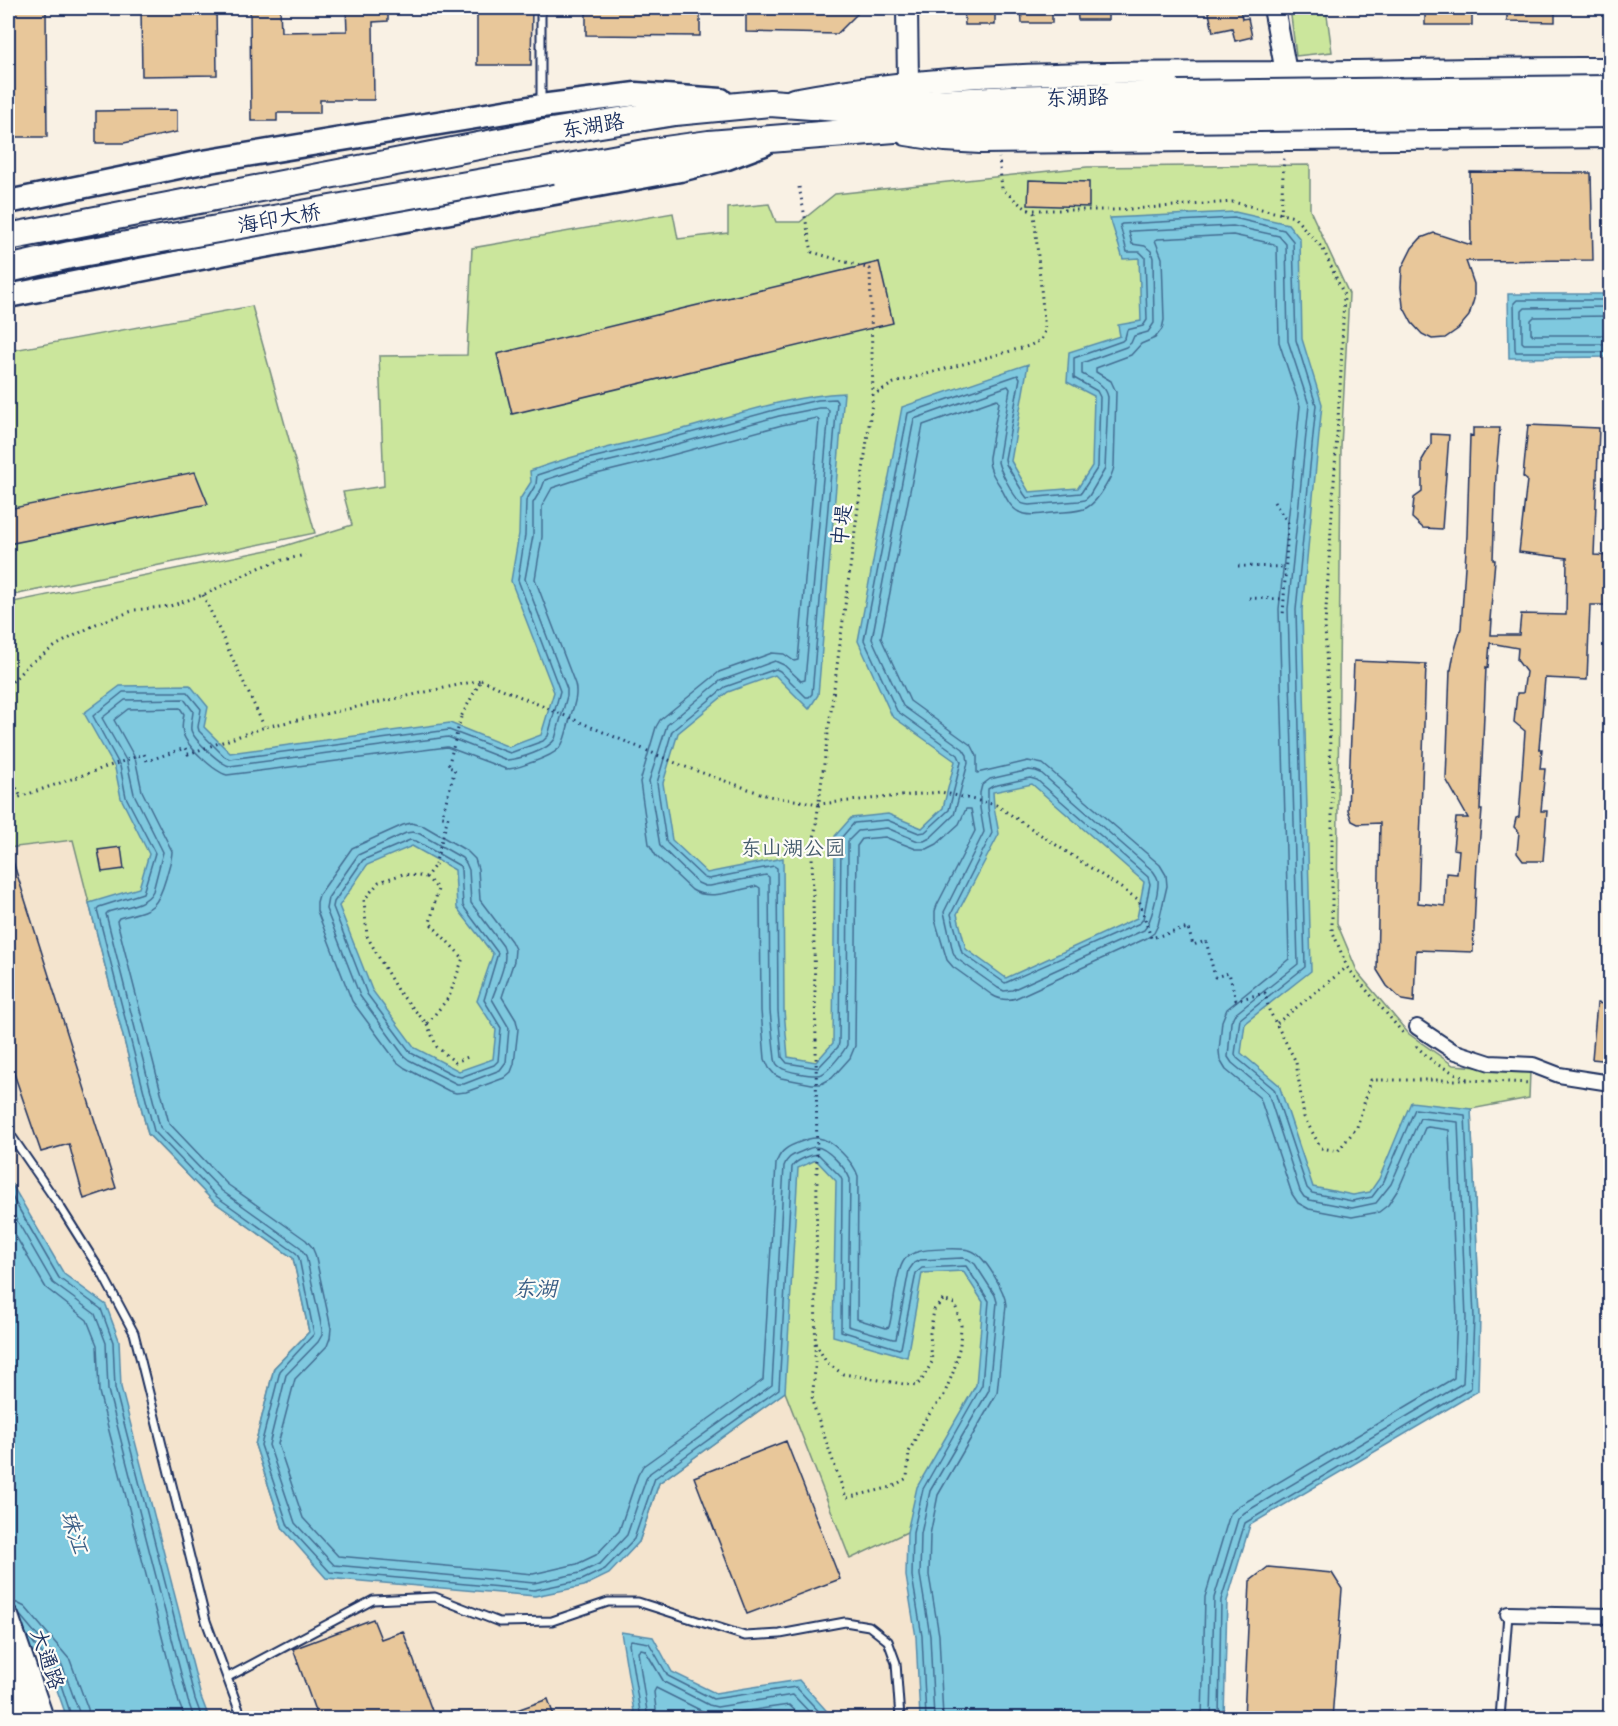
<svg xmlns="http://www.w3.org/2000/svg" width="1618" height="1726" viewBox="0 0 1618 1726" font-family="Itim,'LXGW WenKai TC',sans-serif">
  <rect width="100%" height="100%" fill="#f9f1e4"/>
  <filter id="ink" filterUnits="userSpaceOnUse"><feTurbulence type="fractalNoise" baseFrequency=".0167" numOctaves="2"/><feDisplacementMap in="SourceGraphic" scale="12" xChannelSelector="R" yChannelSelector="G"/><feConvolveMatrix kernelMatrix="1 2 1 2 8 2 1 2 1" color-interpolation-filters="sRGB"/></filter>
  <g filter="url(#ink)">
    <!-- built -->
    <path fill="#f4e4ce" d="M73 840 148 1134 213 1201 293 1258 309 1332 274 1368 326 1578 535 1596 584 1586 639 1543 659 1483 785 1392 850 1559 907 1532 906 1576 916 1637 920 1718H209L201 1697 121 1387 119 1340 106 1305 64 1274 8 1178V848Z"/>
    <!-- green -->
    <path fill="#cbe69c" stroke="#738a7d" stroke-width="1.5" d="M1290 8H1326L1332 52 1296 56Z
      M1310 165V210L1349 294 1341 447 1337 923 1358 973 1409 1034 1453 1065 1530 1071 1529 1098 1471 1109 1480 1318 907 1532 850 1559 785 1392 659 1483 639 1542 283 1529 255 1445 274 1368 309 1332 293 1258 213 1201 148 1134 73 840 8 848V603L278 548 352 525 343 492 384 486 379 356 467 355 472 248 673 213 678 239 728 233V208L769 204 776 222H800L835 194 1087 167Z
      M252 306 315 533 8 596V351Z"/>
    <!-- water -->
    <path fill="#7fc9df" stroke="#578bab" stroke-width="1.5" fill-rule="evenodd" d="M1235 212 1288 224 1300 239 1302 339 1322 404 1302 610 1311 971 1245 1023 1241 1053 1279 1085 1313 1187 1353 1195 1370 1192 1379 1179 1411 1102 1471 1109 1480 1318 1478 1391 1250 1525 1227 1601 1224 1718H920L916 1637 906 1576 907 1532 917 1487 976 1385 983 1302 963 1271 922 1273 907 1357 833 1336 836 1181 816 1160 798 1168 785 1392 659 1483 639 1542 609 1574 584 1586 535 1596 326 1578 283 1529 255 1445 274 1368 309 1332 293 1258 213 1201 148 1134 89 903 139 888 149 854 121 798 115 768 84 713 120 686 190 685 208 707 204 727 230 753 450 723 509 747 541 735 554 692 511 581 519 534 520 499 531 482 530 471C577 453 627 444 675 431 731 417 786 396 844 393L818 695 809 709 775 675 728 692 678 733 663 783 672 840 707 873 783 858 784 1010 788 1057 816 1062 833 1043 835 836 851 818 888 814 922 828 943 808 955 761 892 716 858 641 902 407 1028 364 1011 461 1029 492 1078 488 1092 466 1094 396 1067 382 1069 352 1120 336 1118 325 1141 321 1139 258 1123 259 1110 218ZM1032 784 1144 882 1137 918 1006 978 966 949 957 914 999 834 994 807 993 792ZM412 846 455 870 457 908 493 954 477 1001 496 1030 493 1059 459 1071 415 1048 372 990 339 906 367 865Z
      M1508 294H1610V357L1509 358Z
      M8 1178 64 1274 106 1305 119 1340 121 1387 201 1697 209 1718H67L51 1673 8 1621Z
      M621 1632 653 1637 672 1672 715 1693 799 1680 833 1718H635Z"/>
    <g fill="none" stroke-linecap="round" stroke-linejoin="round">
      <!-- shore -->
      <path stroke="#436d92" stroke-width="1.5" d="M1610 300H1517L1514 303 1515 349 1516 352H1610
        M1610 307 1525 308 1522 311V342L1524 344H1610
        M1610 316 1534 317 1531 320V333L1533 335H1610
        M1029 770 1036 771 1041 773 1153 871C1156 875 1157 876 1158 880 1159 891 1151 923 1144 930L1012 990 1004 991 998 988 956 958 953 952 944 912 984 832 980 808V793L982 785 990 779Z
        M1030 778 1037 780 1148 877 1150 884 1143 919 1140 923 1005 983 962 953 951 914 992 833 988 808V789L993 786Z
        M411 823 424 826 467 851 475 859 478 869 480 900 511 941 515 949 514 961 502 997 516 1020 518 1029 514 1064 511 1072 504 1078 466 1092 456 1093 449 1091 405 1068 397 1062 352 1001 317 911V902L319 895 352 848 403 825Z
        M413 832 420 834 462 858 466 863 469 870 471 903 503 946C510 959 497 984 492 999L509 1028 506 1062 500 1070 464 1084H457L409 1060 404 1056 360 996 326 909 328 898 358 855 406 833Z
        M410 840 416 841 460 866 461 870 463 906 498 953 484 1000 501 1028 498 1061 494 1065 461 1077 456 1076 411 1053 367 994 333 907 334 902 363 860Z
        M8 1190 59 1278 101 1309 113 1342 115 1388 195 1699 202 1718
        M8 1205 53 1283 95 1314 106 1343 108 1390 188 1701 194 1718
        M8 1223 46 1288 87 1320 97 1345 99 1392 179 1703 185 1718
        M8 1601 17 1603 25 1607 70 1660 88 1709 89 1718
        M19 1614 62 1665 79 1712 80 1718
        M26 1634 56 1670 72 1718
        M641 1718 629 1644 631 1640 649 1643 668 1676 713 1699 796 1687 825 1718
        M648 1718 638 1652 641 1649 645 1650 664 1682 709 1705 717 1707 793 1695 815 1718
        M657 1718 654 1692 656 1688 710 1715H719L789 1705 803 1718
        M926 1718 922 1636 912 1576 913 1533 923 1489 982 1385 989 1301 966 1266 922 1268 916 1273 901 1348 899 1349 841 1331 842 1180 840 1176 818 1154C810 1155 796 1160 792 1167L779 1389 655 1478 634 1539 605 1569 582 1580 534 1590 330 1572 288 1526 261 1445 280 1371 314 1334 299 1258 296 1253 217 1197 154 1131 97 909 99 907 143 893 155 853 126 797 120 766 93 716 123 692H187L201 709 198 727 199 731 225 757 230 759 449 730 510 753 543 741 548 736 560 691 518 580 525 535 526 501 536 484 537 475 583 460 646 445 778 409 818 400 835 399 837 402 812 694 809 697H806L780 671 776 669 725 687 672 731 657 783 666 841 668 844 704 878 709 879 774 866 777 868 778 1011 782 1057 787 1063 818 1068 838 1047 839 1043 841 838 854 823 887 820 919 833 925 832 949 810 961 762 958 755 897 711 864 640 908 413 1018 375 1020 378 1005 459 1006 464 1024 494 1027 498 1081 493 1098 467 1100 397 1097 391 1074 378V358L1122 341 1125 338 1127 330 1143 326 1147 320 1145 257 1140 252H1127L1120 225 1122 224 1234 218 1284 230 1293 241 1296 340 1316 405 1296 610 1305 967 1240 1019 1235 1054 1237 1058 1274 1089 1307 1188 1312 1193 1352 1201 1372 1197 1384 1181 1415 1109 1465 1115 1474 1318 1471 1388 1245 1523 1221 1600 1219 1718
        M934 1718 930 1636 920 1575 921 1534 930 1491 989 1390 997 1302 995 1295 975 1264 968 1259 962 1258 920 1260 914 1263 909 1270 896 1339H893L848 1326 850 1179C847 1170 827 1147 816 1147 810 1147 804 1151 798 1153 791 1156 787 1158 784 1166L772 1385 650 1473 646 1479 627 1535 601 1563 580 1573 534 1583 334 1565 295 1523 269 1445 286 1375 318 1342 322 1335V1329L306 1256 300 1247 222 1191 160 1127 106 914 108 912C122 907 146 906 153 891L163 852 134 794 127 762 102 718 125 700 184 699 193 711C193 717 190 724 191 730 194 740 221 765 230 766L448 737 507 760C520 759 548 750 555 739L567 696V689L525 579 533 536V503L542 488 545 480 585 467 648 452 779 416 819 408H827L829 411 805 680 801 681 784 665 775 661 720 681 667 725 649 781 660 846 698 883 705 886H710L766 875 769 877 770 1011 775 1059C776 1063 776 1064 780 1067 786 1072 815 1077 822 1074 829 1070 844 1052 847 1045L848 841 858 831 887 828 918 841H924L930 838 954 815 968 763 967 755 963 749 903 706 872 639 914 419 1008 386 1010 389 998 462C1000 471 1013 495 1020 502 1023 505 1025 504 1029 505L1079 501 1085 500 1089 496 1105 469 1108 397C1105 383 1092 380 1082 374V363L1126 347 1131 343 1134 336 1148 332 1154 323 1153 258 1151 251 1145 246 1132 244 1129 232 1132 231 1233 226 1279 236 1286 244 1288 341 1309 405 1288 609 1298 964 1234 1015 1231 1022 1228 1057 1232 1063 1268 1093 1300 1191 1304 1197 1310 1200 1352 1208 1376 1203 1391 1184 1420 1118 1458 1122 1466 1318 1463 1383 1244 1513 1238 1519 1214 1598 1211 1718
        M943 1718 939 1635 929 1575 930 1535 938 1495 997 1393 1006 1305C1005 1291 985 1256 972 1251 964 1247 926 1249 917 1252 912 1253 908 1256 905 1259 895 1271 894 1310 889 1327L886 1328 857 1319 858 1176C854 1163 832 1139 818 1138 810 1137 802 1141 795 1144 785 1148 779 1153 776 1164L763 1380 643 1466 638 1475 619 1531 596 1555 577 1564 533 1574 338 1556 303 1518 278 1444 295 1379 327 1346 330 1338 331 1328 315 1254 312 1247 306 1240 227 1184 169 1123 117 921 119 918C151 909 156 912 166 878 168 869 172 860 172 851L142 791 135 758 114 720 128 709 180 708 184 714C183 720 181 726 183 733 186 746 215 772 227 775L447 747 506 769C516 769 524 765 533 762 565 751 562 747 571 715 574 705 578 695 575 684L535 579 542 537V506L552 488 588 476 650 461 782 425 817 418 819 421 798 660 794 661 784 654 772 653 719 672 660 720 656 727 640 782 649 844 656 856 692 890C709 901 738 890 757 886L760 888 761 1011 765 1059 769 1068 775 1075 781 1078 812 1084H821L832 1078 850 1058 855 1046 857 846 862 839 885 837 916 849H927L937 844 959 824 966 809H971L975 831 937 905 935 911V920L947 960 953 967 992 995C1000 1000 1007 1001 1016 998L1147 938 1154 933 1158 925 1167 886 1166 875 1160 865 1043 764 1028 761 977 773V756L972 746 910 701 881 638 923 425 997 399 999 402 989 457C988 468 994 477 1000 486 1005 495 1009 507 1019 512 1029 517 1041 514 1051 513 1081 510 1088 515 1105 487 1109 480 1113 474 1114 466L1116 392 1111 381 1096 372V368L1131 355 1141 344 1155 338 1162 329 1164 320 1162 258 1155 240 1158 239 1233 235 1274 244 1277 247 1279 342 1300 406 1279 609 1289 959 1227 1009 1222 1021 1219 1051 1220 1060 1226 1070 1260 1098 1292 1194 1298 1203 1309 1209 1352 1217 1379 1212 1388 1205 1399 1188 1425 1128 1428 1127 1449 1130 1457 1318 1454 1378 1239 1506 1230 1514 1205 1597 1202 1718"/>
    </g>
    <!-- building -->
    <path fill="#e8c79a" stroke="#1b2f5e" stroke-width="1.5" d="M8 8H46L47 137H8Z
      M141 8H216L217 75 142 76Z
      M250 8H280L281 32 347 31 346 8H388V21L373 22 374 100H320V113H277V121H251Z
      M477 8H532L531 65H477Z
      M586 8H700V36L586 35Z
      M746 8H863L837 34 746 32Z
      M964 8H995V25H965Z
      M1021 8H1052V23H1022Z
      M1077 8H1108V20H1078Z
      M1208 8H1240L1242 19 1248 18 1252 37 1235 41 1232 28 1213 32Z
      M1425 8H1472V25H1425Z
      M1507 8H1555V22L1507 21Z
      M177 110V132L124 143H96V111Z
      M1470 172 1591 173 1593 260 1466 261 1474 284V299L1469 316 1458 329 1445 338 1432 339 1422 334 1412 323 1403 306 1401 287 1402 268 1412 248 1421 238 1434 233 1471 245Z
      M1029 180 1089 182V207L1028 205Z
      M879 262 893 323 512 414 497 354 681 309Z
      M1528 425 1599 428 1594 555 1611 556V605H1590L1587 680 1545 678 1539 749H1542L1540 769H1545L1541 811H1547L1543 861H1523L1517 853 1519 832 1514 827 1516 818 1519 817 1525 731 1514 722 1517 693H1523L1526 672 1517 660 1518 648 1490 643 1488 668 1486 667 1480 810H1482L1478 861H1477L1473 952 1416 950 1414 1002 1402 1000 1387 986 1377 970 1380 823 1358 824 1352 821 1348 810 1354 661 1426 664 1418 903 1445 906 1446 873 1457 874 1459 850 1453 849 1456 818H1468L1446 779 1450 670H1451L1454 653 1461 628 1467 535 1470 435 1473 436V428H1500L1496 474 1493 560H1495L1490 620H1492L1491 635H1519L1521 614 1566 615 1567 558 1519 552 1527 480 1523 477Z
      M1431 434 1449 435 1442 529 1423 528 1412 518 1414 498 1422 492V460L1431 445Z
      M195 472 208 504 8 544V509Z
      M121 847 124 869 102 872 98 850Z
      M10 852 116 1188 84 1199 69 1144 41 1152 8 1056V853Z
      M1597 1003 1611 1005V1061L1592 1059Z
      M786 1441 840 1579 747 1614 694 1477Z
      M1268 1567 1332 1573 1342 1589 1332 1719H1244L1250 1581Z
      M373 1619 381 1639 403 1631 435 1719H318L293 1649Z
      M548 1699 555 1719H497V1717Z"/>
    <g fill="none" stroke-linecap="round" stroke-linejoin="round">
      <defs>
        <path id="lane" d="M541 8V103
          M8 1131 59 1205 103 1275 134 1333 206 1621 242 1718
          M228 1677 373 1600 435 1597 499 1622 552 1621 608 1602H638L745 1636 780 1634 845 1622 869 1626 888 1641 896 1663 900 1718
          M1500 1718 1508 1614"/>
        <path id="street" d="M1417 1027 1453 1051 1490 1063 1533 1065 1559 1075 1610 1083
          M1508 1614 1610 1616"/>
        <path id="secondary" d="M907 8 908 82
          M1274 8 1286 72
          M793 99C956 68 1123 73 1288 72 1395 71 1503 67 1610 68
          M906 135 945 141 981 143 1610 137
          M8 1616 43 1718
          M8 1671 23 1718"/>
        <path id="primary" d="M8 202 203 162 541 106 636 94 721 100
          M8 296 236 251 680 170 727 158 764 144"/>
        <path id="highway" d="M545 133 675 112 770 103 839 108 1010 99 1178 94
          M552 170 651 152 709 144 982 122 1177 119"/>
      </defs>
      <!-- lane casing -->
      <use href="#lane" stroke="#1b2f5e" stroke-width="11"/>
      <!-- street casing -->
      <use href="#street" stroke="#1b2f5e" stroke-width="18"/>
      <!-- secondary casing -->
      <use href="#secondary" stroke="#1b2f5e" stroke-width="24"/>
      <!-- primary casing -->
      <use href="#primary" stroke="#1b2f5e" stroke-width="27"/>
      <!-- highway casing -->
      <use href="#highway" stroke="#1b2f5e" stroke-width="30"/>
      <!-- path -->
      <path stroke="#1b2f5e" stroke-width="3" stroke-dasharray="1.5 4.5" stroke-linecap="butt" d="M799 187 812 252 870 269 873 395
        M1028 210H1116L1233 202 1294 217 1323 249 1344 295 1341 371 1325 625 1332 796V930L1347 967 1403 1033
        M1281 214 1284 155
        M1274 502 1288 523 1283 617
        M1238 566 1286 567
        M203 595 264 726
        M1249 598 1284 599
        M481 680 683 766 768 796 819 804 941 792 996 805 1139 900 1151 938 1188 928 1193 945 1206 941 1215 977 1229 973 1236 1000 1265 993 1269 1010 1296 1062 1304 1117 1321 1148 1338 1151 1357 1127 1371 1080H1469
        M8 686 29 664 57 645 96 624 135 610 170 606 203 595 261 567 279 561 305 555
        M8 772 21 797
        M8 801 144 754 147 761 185 748 188 754 265 727 481 680 461 717
        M426 877 438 889 430 923 463 958 449 997 427 1024 397 990 367 936 364 900 379 882 403 874 426 877 435 865
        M1277 1023 1347 967
        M427 1024 437 1047 455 1062 471 1056
        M816 1040 812 854 873 395 894 383 1029 346 1041 340 1045 331 1034 213 1021 205 1002 189 999 158
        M1416 1046 1436 1064 1469 1080 1530 1083
        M815 1343 827 1363 843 1374 916 1386 922 1380 932 1362 930 1333 934 1310 943 1300 955 1304 961 1325 960 1345 954 1370 944 1395 924 1421 909 1452 907 1478 892 1487 846 1498 812 1401 815 1369 817 1178"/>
      <!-- lane -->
      <use href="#lane" stroke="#fdfcf7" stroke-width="7"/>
      <!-- street -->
      <use href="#street" stroke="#fdfcf7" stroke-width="14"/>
      <!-- secondary -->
      <use href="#secondary" stroke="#fdfcf7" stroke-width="20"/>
      <!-- primary -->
      <use href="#primary" stroke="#fdfcf7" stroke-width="22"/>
      <!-- highway -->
      <use href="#highway" stroke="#fdfcf7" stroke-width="26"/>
      <defs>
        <path id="highway-bridge" d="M1178 94 1610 89
          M1177 119 1610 114
          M8 237 545 133
          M8 269 70 255 552 170"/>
      </defs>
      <!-- highway-bridge casing -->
      <use href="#highway-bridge" stroke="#1b2f5e" stroke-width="30" stroke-linecap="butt"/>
      <!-- path-bridge -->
      <path stroke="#1b2f5e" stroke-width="3" stroke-dasharray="1.5 4.5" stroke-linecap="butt" d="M435 865 448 817 442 816 455 769 448 767 461 717
        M816 1040 817 1178"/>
      <!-- highway-bridge -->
      <use href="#highway-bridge" stroke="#fdfcf7" stroke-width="26"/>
    </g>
  </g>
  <g text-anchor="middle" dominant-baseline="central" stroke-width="4.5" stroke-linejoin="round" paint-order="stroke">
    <!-- street labels -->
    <g font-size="21" fill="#1b2f5e" stroke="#fdfcf7">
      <text transform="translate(1077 97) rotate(-2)">东湖路</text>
      <text transform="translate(593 125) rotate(-9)">东湖路</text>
      <text transform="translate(279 218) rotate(-10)">海印大桥</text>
      <text transform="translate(841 525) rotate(-83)">中堤</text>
      <text transform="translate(48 1659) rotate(71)">大通路</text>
    </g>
    <!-- park labels -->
    <g font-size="21" fill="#475d6e" stroke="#fdfcf7">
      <text x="793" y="847">东山湖公园</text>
    </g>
    <!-- water labels -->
    <g font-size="22" font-style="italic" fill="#395d85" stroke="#fdfcf7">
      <text x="535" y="1288">东湖</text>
      <text transform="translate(75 1532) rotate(72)">珠江</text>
    </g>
  </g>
  <!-- margin -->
  <rect width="1618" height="1726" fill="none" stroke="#fdfcf7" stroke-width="30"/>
  <rect x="15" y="15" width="1588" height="1696" fill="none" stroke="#1b2f5e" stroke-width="2" filter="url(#ink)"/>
</svg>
